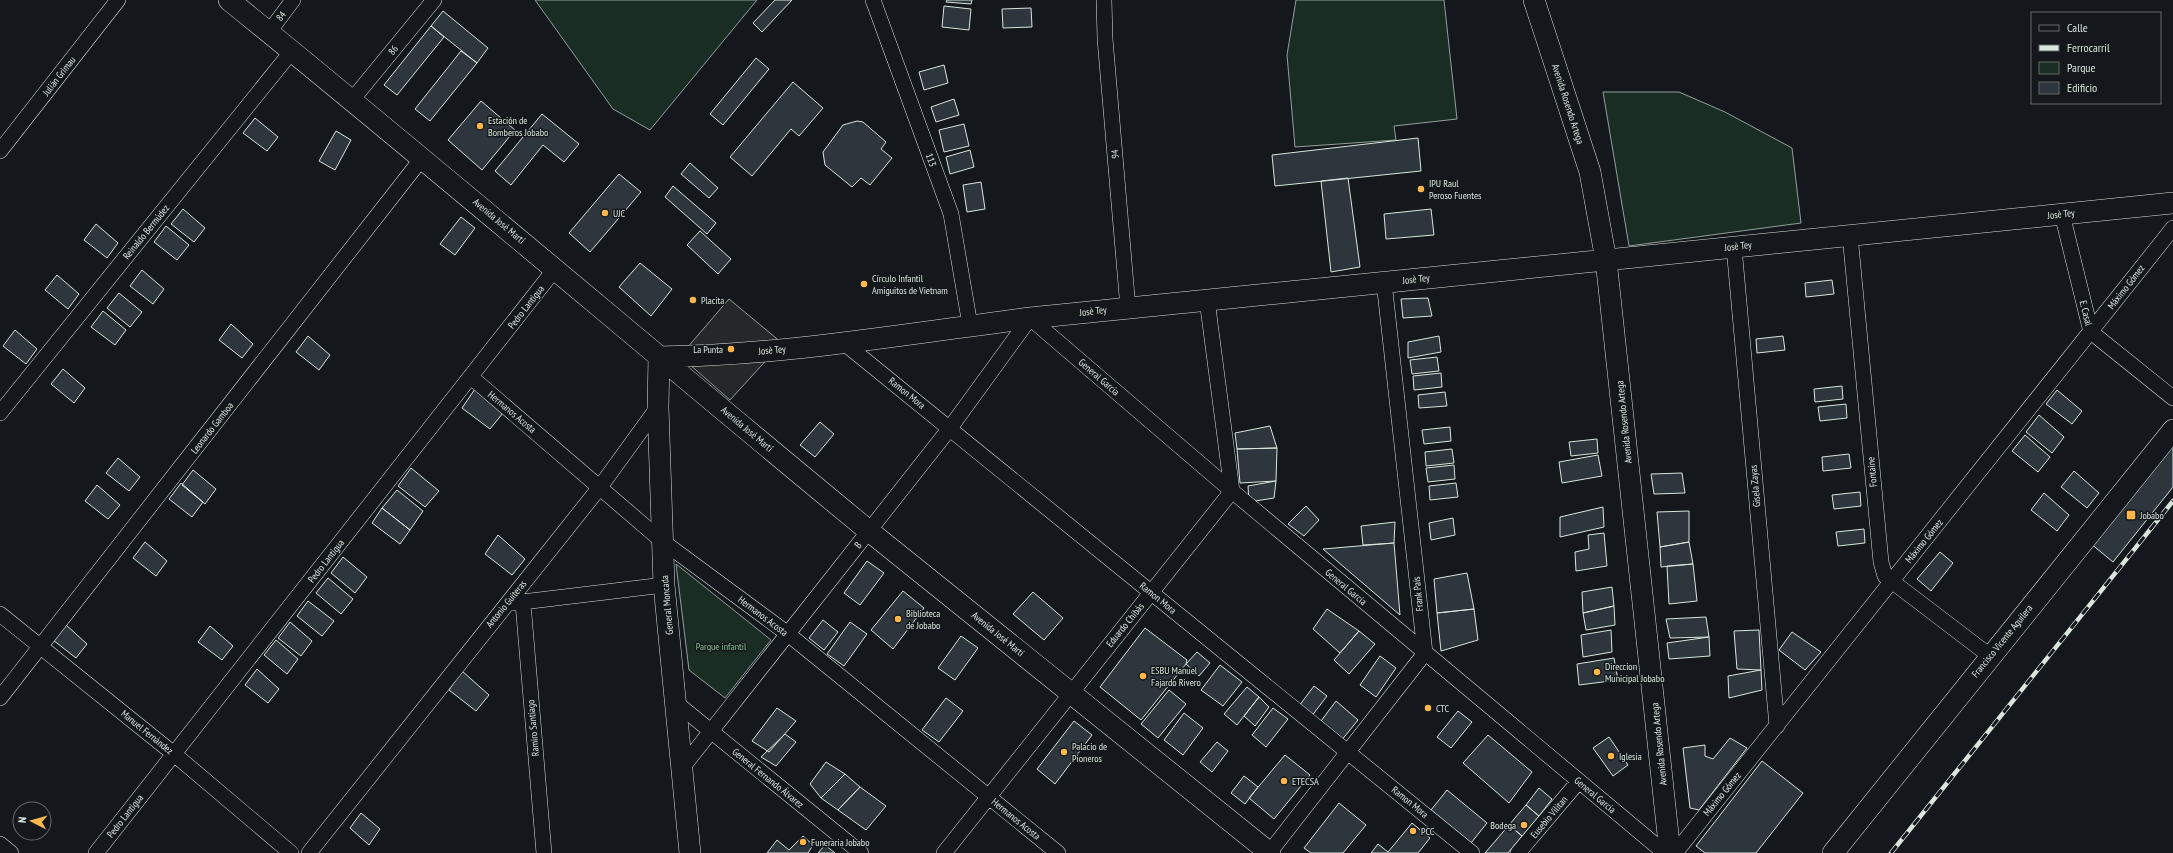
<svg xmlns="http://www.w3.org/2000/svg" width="2173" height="853" viewBox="0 0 2173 853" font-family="'PT Sans Narrow',sans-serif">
  <rect width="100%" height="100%" fill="#14181c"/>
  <!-- green -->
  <path fill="#1a2d24" stroke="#939e99" d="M535 0H757L650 130 613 109Z
    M1296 0H1444L1457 119 1394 126 1396 140 1295 147 1287 55Z
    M1603 92H1679L1725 112 1792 148 1801 223 1629 246Z
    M676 564 771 640 725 698 689 670Z"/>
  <!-- parking -->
  <path fill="#24282b" stroke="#939e99" d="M729 299 782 343 730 400 680 356Z"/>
  <!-- building -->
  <path fill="#2c363c" stroke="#d8e6dc" d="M775 0H792L762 32 753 23Z
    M947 0H972L971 4 946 2Z
    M944 6 971 9 969 30 942 27Z
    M1031 8 1032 27 1003 28 1002 9Z
    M443 11 488 48 477 63 431 26Z
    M431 26 444 37 397 95 384 85Z
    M461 51 477 63 430 121 415 109Z
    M756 58 769 69 723 125 710 114Z
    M944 65 948 83 924 90 919 72Z
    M793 82 823 108 799 136 791 129 752 176 730 157Z
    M954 99 959 115 936 122 931 107Z
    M481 101 515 130 482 170 448 140Z
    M542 114 579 144 564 162 543 145 511 185 495 171Z
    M255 118 278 137 267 151 243 133Z
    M857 121 863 122 886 142 881 149 892 158 870 185 861 178 852 187 825 165 823 152 843 125Z
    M964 124 969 146 944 152 939 130Z
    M336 131 351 140 335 170 319 161Z
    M1418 138 1421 171 1275 186 1272 155Z
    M970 150 974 167 950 174 946 157Z
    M690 163 718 188 709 198 681 174Z
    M619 174 641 192 590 252 569 233Z
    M1348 178 1360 267 1331 272 1321 181Z
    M981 182 985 209 967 212 963 185Z
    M673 186 716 223 707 234 665 197Z
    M183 209 205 228 194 242 171 224Z
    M1431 209 1434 235 1386 239 1384 214Z
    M461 217 475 228 455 255 440 244Z
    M96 224 118 243 107 258 84 240Z
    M166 226 189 245 177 260 154 242Z
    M700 231 731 259 718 274 687 245Z
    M640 263 672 289 651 316 619 287Z
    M142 270 164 289 153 304 130 286Z
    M57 275 79 294 68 309 45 290Z
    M1832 280 1834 294 1806 297 1805 283Z
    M119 293 142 312 130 327 107 308Z
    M1428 298 1432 316 1403 318 1401 299Z
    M103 311 126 330 115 345 91 327Z
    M231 324 253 344 242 358 219 340Z
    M15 330 37 349 26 364 3 346Z
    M308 336 330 355 319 370 296 352Z
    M1439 336 1441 352 1408 358V342Z
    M1783 336 1785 350 1757 353 1756 339Z
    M1437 357 1439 371 1412 374 1410 360Z
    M63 369 85 388 74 403 51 384Z
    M1441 373 1442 387 1414 390 1413 376Z
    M1842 386 1843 399 1815 402 1814 389Z
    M475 389 503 413 490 429 462 408Z
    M2057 390 2082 411 2072 424 2046 404Z
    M1445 392 1447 406 1419 408 1418 395Z
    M1846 404 1847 418 1820 421 1818 407Z
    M2039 415 2064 437 2052 453 2026 432Z
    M820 422 834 434 815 457 800 445Z
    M1270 426 1277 448 1237 449 1235 433Z
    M1450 427 1451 441 1424 444 1422 430Z
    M2025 435 2050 457 2038 472 2012 451Z
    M1597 439 1598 453 1571 456 1569 442Z
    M2173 439V487L2113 562 2090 543Z
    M1277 448 1276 481 1240 483 1237 449Z
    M1452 449 1454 463 1426 466 1425 452Z
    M1849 454 1851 468 1823 471 1822 457Z
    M1598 455 1602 476 1562 483 1559 462Z
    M118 458 140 477 129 491 106 473Z
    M1454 465 1455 479 1428 482 1426 468Z
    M411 468 439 491 425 507 398 486Z
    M193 470 216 489 205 504 182 485Z
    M2074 471 2099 493 2087 508 2061 487Z
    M1682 473 1685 493 1654 494 1651 474Z
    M1276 481 1274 498 1249 502 1248 486Z
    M181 483 203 502 192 517 169 499Z
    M1456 483 1458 497 1430 500 1429 486Z
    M97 485 120 505 108 519 85 501Z
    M397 490 423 511 410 530 382 508Z
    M1860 492 1861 506 1834 509 1832 495Z
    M2044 493 2069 515 2057 531 2031 510Z
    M1306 506 1319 520 1304 536 1288 524Z
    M1603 507 1604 527 1560 537V517Z
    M382 508 410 530 400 544 372 523Z
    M1689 511V542L1660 547 1657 512Z
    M1453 518 1455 535 1431 540 1429 523Z
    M1395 522 1394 543 1363 545 1361 526Z
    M1864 529 1865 543 1838 546 1836 532Z
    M1604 533 1607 566 1576 571 1575 552 1589 549 1588 535Z
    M498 535 525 559 512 575 485 554Z
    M145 542 167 561 156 576 133 558Z
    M1689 542 1693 564 1661 567 1660 547Z
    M1394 543 1400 615 1323 549Z
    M1940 552 1953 563 1931 591 1917 579Z
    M343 557 367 577 355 593 331 573Z
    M867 561 884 573 860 605 844 593Z
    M1693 564 1697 601 1669 604 1667 566Z
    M1467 573 1474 609 1437 613 1434 579Z
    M328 578 353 599 341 614 316 593Z
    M1612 587 1614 606 1583 613 1582 592Z
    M903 591 924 608 893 649 871 630Z
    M1033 592 1063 618 1044 640 1013 614Z
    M308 601 334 621 322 636 297 616Z
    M1614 606 1615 625 1586 630 1583 613Z
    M1327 609 1359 631 1340 653 1313 629Z
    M1474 609 1478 640 1441 651 1437 613Z
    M1706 617 1709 637 1670 638 1666 619Z
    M823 620 838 632 824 650 809 638Z
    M290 622 312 641 301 656 278 638Z
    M850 622 867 634 844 666 827 654Z
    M65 624 87 644 76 658 53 640Z
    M210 626 233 646 222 660 198 642Z
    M1145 628 1187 660 1186 664 1141 720 1100 687Z
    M1611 630 1612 652 1583 657 1581 635Z
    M1759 630 1761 670 1737 669 1734 631Z
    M1359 631 1375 644 1349 674 1334 660Z
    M1792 632 1821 652 1805 670 1779 650Z
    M961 636 978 648 955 680 938 668Z
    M1709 637 1710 656 1669 659 1667 643Z
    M276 640 298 659 287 674 264 655Z
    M1197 652 1210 663 1199 676 1186 664Z
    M1380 656 1396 668 1376 697 1360 685Z
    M1614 658 1618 680 1579 685 1577 664Z
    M1220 665 1242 682 1223 706 1201 690Z
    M257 669 279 689 268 703 245 685Z
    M1761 670 1762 690 1729 698 1728 676Z
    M462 671 489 695 476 711 449 690Z
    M1314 686 1327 696 1311 717 1299 706Z
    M1247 687 1259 697 1237 725 1224 714Z
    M1169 690 1186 704 1158 738 1141 724Z
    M1259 697 1269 707 1255 726 1244 716Z
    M946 698 963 711 939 742 922 730Z
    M1336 701 1358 720 1341 741 1318 725Z
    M777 708 796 721 769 752 752 741Z
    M1273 708 1288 719 1266 747 1252 735Z
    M1458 711 1472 722 1451 748 1437 737Z
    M1184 713 1203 728 1183 755 1164 740Z
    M1074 721 1092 735 1055 784 1037 769Z
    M785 734 796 742 776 766 761 757Z
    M1488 735 1532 772 1509 803 1463 763Z
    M1609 737 1628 765 1613 776 1593 748Z
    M1730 738 1747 748 1699 810 1690 808 1683 748 1705 745V756L1713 759Z
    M1217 742 1228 751 1212 772 1200 762Z
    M1285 755 1310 775 1274 819 1249 798Z
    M1762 761 1803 793 1756 853H1705L1696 846Z
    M826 762 845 774 821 798 810 784Z
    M845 774 860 787 838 810 821 798Z
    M1244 776 1258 787 1245 804 1231 793Z
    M860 787 886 806 866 830 838 810Z
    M1539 788 1552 799 1539 816 1526 805Z
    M1447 790 1487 823 1471 843 1431 810Z
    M1339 803 1366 825 1343 853H1311L1304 848Z
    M1526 805 1539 816 1522 836 1509 825Z
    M361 813 380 829 369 845 350 828Z
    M1412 823 1430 838 1418 853H1371L1378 844 1388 852Z
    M1509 825 1522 836 1508 853H1485Z
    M803 836 813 845 808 853H767L777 840 789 850Z
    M825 845 835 853H818Z"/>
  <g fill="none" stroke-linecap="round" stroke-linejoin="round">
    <defs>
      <path id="street" d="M873 0 951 214 970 325
        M1104 0 1105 39 1128 308
        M269 32 293 0
        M352 100 434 0
        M0 151 118 0
        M2062 214 2091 332 2173 398
        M1850 235 1881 562 1885 576 1990 656
        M1734 247 1777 726
        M844 343 1472 853
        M471 377 662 541 788 634 1058 853
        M0 413 292 51
        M514 603 664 585
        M523 603 544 853
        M0 614 174 754 291 853
        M0 698 423 157
        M675 702 861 853
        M682 768 950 428 1030 318 1232 491 1665 853
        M0 844 11 853
        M96 853 555 269
        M309 853 600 487 658 407
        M944 853 1232 491 1207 300
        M1269 853 1425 653 1384 282
        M1518 853 1579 781
        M1675 853 2173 228"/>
      <path id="secondary" d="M229 0C445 175 655 355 869 531 1002 639 1136 746 1270 853
        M1534 0 1590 172 1606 260 1670 853
        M690 853 664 585 658 407 659 357C783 355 907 334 1030 318L2173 203
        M1833 853 2173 430"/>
    </defs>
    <!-- street casing -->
    <use href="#street" stroke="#d8e6dc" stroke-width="16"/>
    <!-- secondary casing -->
    <use href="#secondary" stroke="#d8e6dc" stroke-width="22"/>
    <!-- street -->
    <use href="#street" stroke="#14181c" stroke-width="15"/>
    <!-- secondary -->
    <use href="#secondary" stroke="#14181c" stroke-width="21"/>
    <defs>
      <path id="rail" d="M1891 853 2173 501"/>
    </defs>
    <!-- rail casing -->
    <use href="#rail" stroke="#d8e6dc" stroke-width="4.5"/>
    <!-- rail -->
    <use href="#rail" stroke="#14181c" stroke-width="3" stroke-dasharray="9" stroke-linecap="butt"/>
  </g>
  <!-- markers -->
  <g fill="#ffb74d" stroke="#14181c" stroke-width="1.5">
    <circle cx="480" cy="126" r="4"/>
    <circle cx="1421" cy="189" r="4"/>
    <circle cx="605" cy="213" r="4"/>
    <circle cx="864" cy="284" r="4"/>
    <circle cx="693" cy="300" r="4"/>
    <circle cx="731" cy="349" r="4"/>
    <rect x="2126" y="510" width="10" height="10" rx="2"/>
    <circle cx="898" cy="619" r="4"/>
    <circle cx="1597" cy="672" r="4"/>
    <circle cx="1143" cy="676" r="4"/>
    <circle cx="1428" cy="708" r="4"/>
    <circle cx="1064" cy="752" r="4"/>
    <circle cx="1611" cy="756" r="4"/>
    <circle cx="1284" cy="781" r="4"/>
    <circle cx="1524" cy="825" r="4"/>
    <circle cx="1413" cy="831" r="4"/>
    <circle cx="803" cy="842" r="4"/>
  </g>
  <g text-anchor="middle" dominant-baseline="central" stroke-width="3" stroke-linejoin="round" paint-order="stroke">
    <!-- street labels -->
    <g font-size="10" fill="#d8e6dc" stroke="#14181c">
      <text transform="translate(281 16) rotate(-52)">84</text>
      <text transform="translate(393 50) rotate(-51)">86</text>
      <text transform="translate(59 76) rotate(-52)">Julián Grimau</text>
      <text transform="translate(1568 104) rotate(72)">Avenida Rosendo Artega</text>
      <text transform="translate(1115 154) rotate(-95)">94</text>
      <text transform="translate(931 160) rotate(70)">113</text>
      <text transform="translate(2061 214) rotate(-6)">Josè Tey</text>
      <text transform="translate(499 221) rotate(40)">Avenida José Martí</text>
      <text transform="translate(146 232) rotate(-51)">Reinaldo Bermúdez</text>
      <text transform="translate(1738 246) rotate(-6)">Josè Tey</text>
      <text transform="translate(1416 279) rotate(-6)">Josè Tey</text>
      <text transform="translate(2126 287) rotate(-52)">Máximo Gómez</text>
      <text transform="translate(526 307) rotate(-52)">Pedro Lantigua</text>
      <text transform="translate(1093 311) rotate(-6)">Josè Tey</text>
      <text transform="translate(2086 313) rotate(76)">E. Casal</text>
      <text transform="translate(772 350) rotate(-5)">Josè Tey</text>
      <text transform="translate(1099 377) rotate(41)">General Garcia</text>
      <text transform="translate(907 393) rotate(39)">Ramon Mora</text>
      <text transform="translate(512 412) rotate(40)">Hermanos Acosta</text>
      <text transform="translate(1624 422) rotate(-96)">Avenida Rosendo Artega</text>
      <text transform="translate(212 428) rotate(-52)">Leonardo Gamboa</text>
      <text transform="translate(747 429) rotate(40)">Avenida José Martí</text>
      <text transform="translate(1872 472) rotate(-95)">Fontaine</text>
      <text transform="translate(1755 486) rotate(-95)">Gisela Zayas</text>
      <text transform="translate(1924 541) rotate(-51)">Máximo Gómez</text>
      <text transform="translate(858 545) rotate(-52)">B</text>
      <text transform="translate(326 561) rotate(-52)">Pedro Lantigua</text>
      <text transform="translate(1346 587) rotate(40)">General Garcia</text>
      <text transform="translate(1418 594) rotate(-96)">Frank País</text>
      <text transform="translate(1158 598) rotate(39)">Ramon Mora</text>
      <text transform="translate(506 604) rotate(-51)">Antonio Guiteras</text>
      <text transform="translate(667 605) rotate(-95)">General Moncada</text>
      <text transform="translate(763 616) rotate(37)">Hermanos Acosta</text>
      <text transform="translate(1125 625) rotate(-51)">Eduardo Chibás</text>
      <text transform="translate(998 634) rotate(39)">Avenida José Martí</text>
      <text transform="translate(2002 641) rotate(-51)">Francisco Vicente Aguilera</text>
      <text transform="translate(533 728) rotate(-95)">Ramiro Santiago</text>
      <text transform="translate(147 732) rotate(39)">Manuel Fernández</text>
      <text transform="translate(1659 744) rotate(-96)">Avenida Rosendo Artega</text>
      <text transform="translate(768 778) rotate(39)">General Fernando Álvarez</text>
      <text transform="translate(1722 794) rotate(-51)">Máximo Gómez</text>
      <text transform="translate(1595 795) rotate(40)">General Garcia</text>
      <text transform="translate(1410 802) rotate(39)">Ramon Mora</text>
      <text transform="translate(125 816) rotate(-52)">Pedro Lantigua</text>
      <text transform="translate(1549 817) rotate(-50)">Eusebio Vilitan</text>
      <text transform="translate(1016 819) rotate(39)">Hermanos Acosta</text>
    </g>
    <!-- poi labels -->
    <g font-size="10" fill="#d8e6dc" stroke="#14181c" text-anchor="start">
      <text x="488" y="120">Estación de<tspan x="488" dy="12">Bomberos Jobabo</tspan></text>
      <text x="1429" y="183">IPU Raul<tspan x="1429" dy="12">Peroso Fuentes</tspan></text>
      <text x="613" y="213">UJC</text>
      <text x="872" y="278">Círculo Infantil<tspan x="872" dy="12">Amiguitos de Vietnam</tspan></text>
      <text x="701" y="300">Placita</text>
      <text x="723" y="349" text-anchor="end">La Punta</text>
      <text x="2140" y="515">Jobabo</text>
      <text x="906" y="613">Biblioteca<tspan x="906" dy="12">de Jobabo</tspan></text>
      <text x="1605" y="666">Direccion<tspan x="1605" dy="12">Municipal Jobabo</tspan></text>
      <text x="1151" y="670">ESBU Manuel<tspan x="1151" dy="12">Fajardo Rivero</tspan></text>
      <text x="1436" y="708">CTC</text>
      <text x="1072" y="746">Palacio de<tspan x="1072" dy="12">Pioneros</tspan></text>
      <text x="1619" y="756">Iglesia</text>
      <text x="1292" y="781">ETECSA</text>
      <text x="1516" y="825" text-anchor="end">Bodega</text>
      <text x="1421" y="831">PCC</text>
      <text x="811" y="842">Funeraria Jobabo</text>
    </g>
    <!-- park labels -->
    <g font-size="10" fill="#8ac095" stroke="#14181c">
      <text x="721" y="646">Parque infantil</text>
    </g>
  </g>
  <!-- legend -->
  <rect x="2031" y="12" width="130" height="92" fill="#14181c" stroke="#626a69"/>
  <rect x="2039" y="25" width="20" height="6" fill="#14181c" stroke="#626a69"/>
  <text x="2067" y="32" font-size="12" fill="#d8e6dc">Calle</text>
  <rect x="2039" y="45" width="20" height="6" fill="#d8e6dc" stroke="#626a69"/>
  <text x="2067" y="52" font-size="12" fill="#d8e6dc">Ferrocarril</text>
  <rect x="2039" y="62" width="20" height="12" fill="#1a2d24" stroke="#626a69"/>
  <text x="2067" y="72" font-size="12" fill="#d8e6dc">Parque</text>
  <rect x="2039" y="82" width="20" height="12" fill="#2c363c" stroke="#626a69"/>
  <text x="2067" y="92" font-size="12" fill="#d8e6dc">Edificio</text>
  <!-- north arrow -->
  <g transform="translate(32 821) rotate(276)"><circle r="19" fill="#14181c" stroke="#626a69"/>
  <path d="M0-3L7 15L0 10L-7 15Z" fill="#ffb74d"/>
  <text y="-6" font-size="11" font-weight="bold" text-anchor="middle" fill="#d8e6dc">N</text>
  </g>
</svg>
